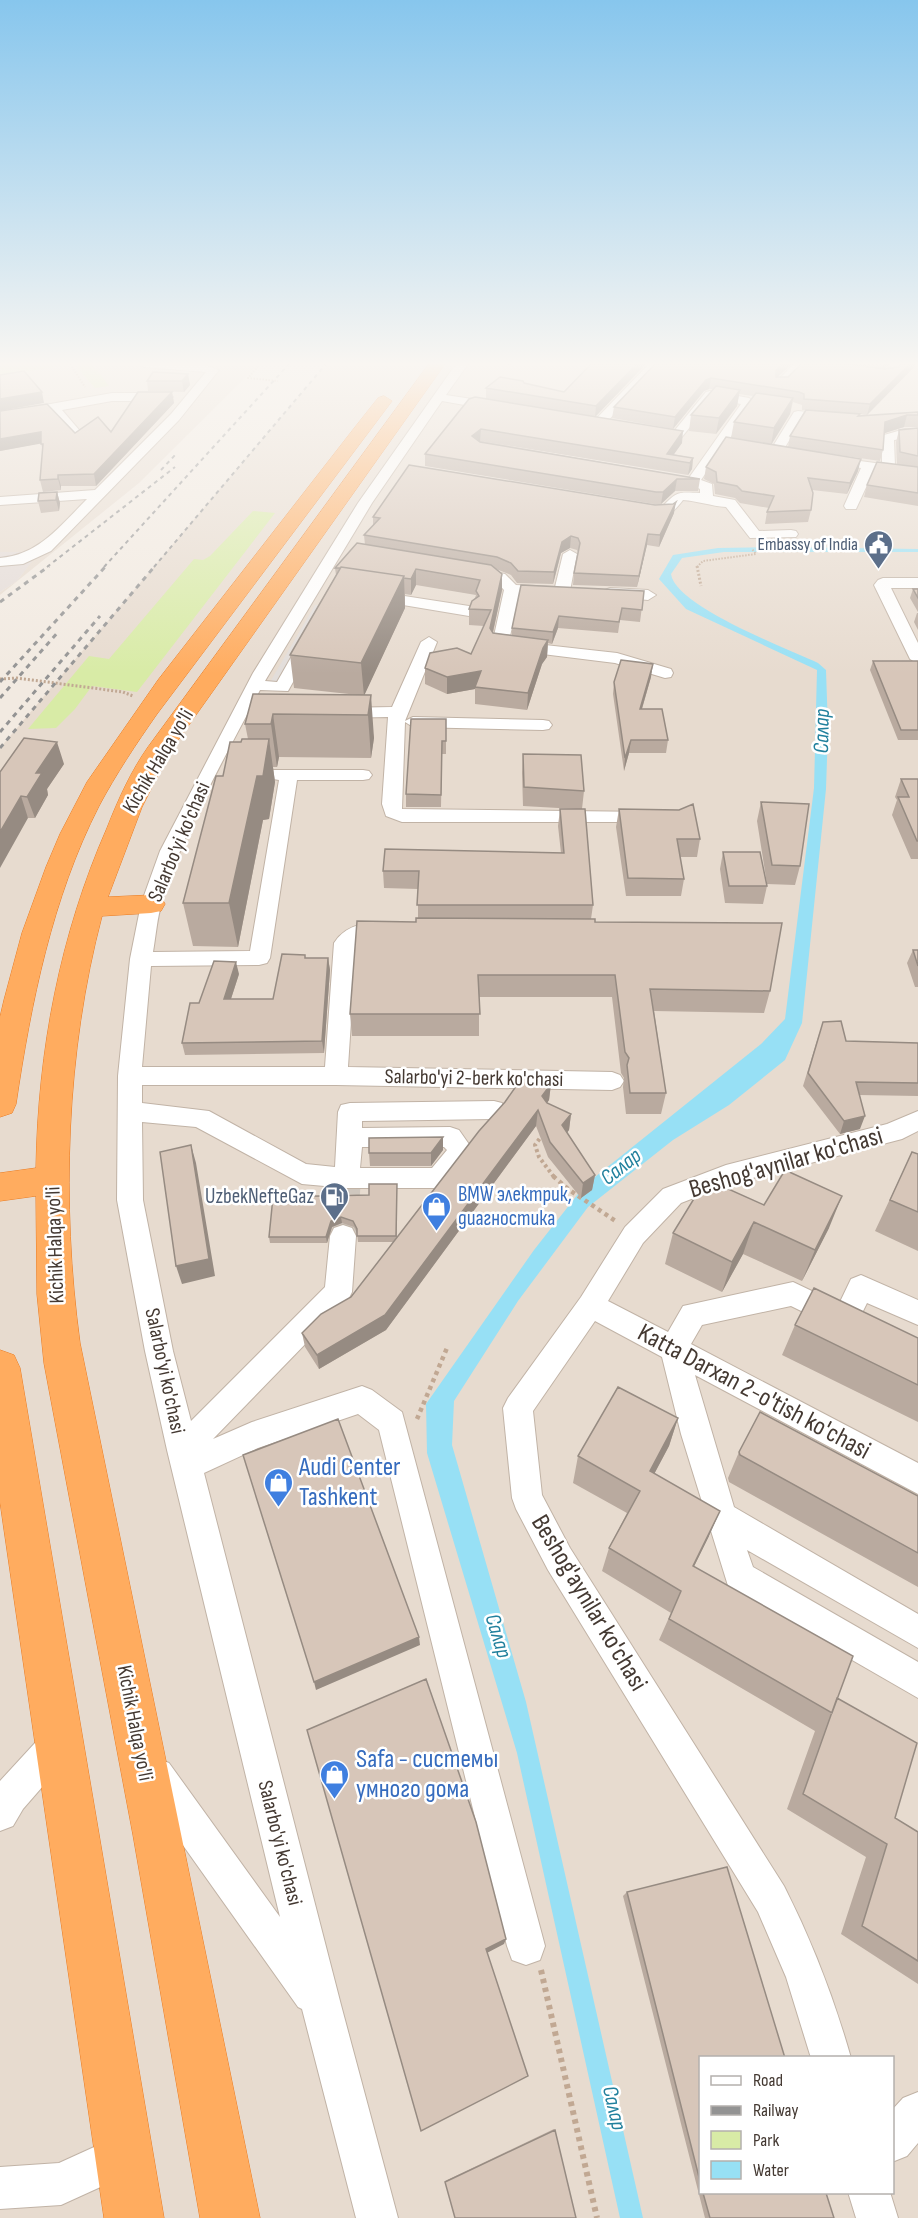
<svg xmlns="http://www.w3.org/2000/svg" width="918" height="2218" viewBox="0 0 918 2218" font-family="'Sofia Sans Condensed',sans-serif">
  <rect width="100%" height="100%" fill="#f2eae1"/>
  <!-- residential -->
  <path fill="#e7dbcf" fill-rule="evenodd" d="M0 364H259L139 483 0 595V592L17 581 38 552H0Z
    M326 364H918V2218H0V748ZM700 2058H892V2192H700Z"/>
  <!-- industrial -->
  <path fill="#e4dbd7" d="M0 552H39L17 581 0 592Z"/>
  <!-- green -->
  <path fill="#d8eba6" d="M0 364H92L109 386 95 388 74 364 0 376Z
    M253 511 275 513 137 692 92 686 75 709 56 728 28 729 89 656 109 659 194 559 203 560 210 556Z"/>
  <!-- parking -->
  <path fill="#e2ddda" d="M315 605 325 606 281 683 270 682Z"/>
  <!-- water -->
  <path fill="#97e0f5" d="M780 547 918 549V552H724L682 558 671 574C675 606 788 649 818 663L826 670 828 730 826 789 802 1023 785 1060 729 1105 673 1140 588 1207 518 1301 454 1401 452 1445 526 1702 643 2218H620L517 1753 427 1453 426 1404 534 1250 585 1185 761 1044 785 1019 814 788 817 670 686 609 659 579 673 555 718 548Z"/>
  <g fill="none" stroke-linecap="round" stroke-linejoin="round">
    <!-- minor-tunnel -->
    <path stroke="#cfc7be" stroke-width="28" stroke-dasharray="28 14" stroke-linecap="butt" d="M343 1236 347 1178"/>
    <defs>
      <path id="minor" d="M139 364H202L219 370 179 420 51 551 23 564 0 566V558C39 555 61 525 87 499L0 505V497L95 490 171 414 206 372 144 367Z
        M456 364H468L446 395 498 403 504 407 498 411 442 401 372 503 265 681 277 682 301 640H313L315 643 288 691 260 690C224 759 184 828 162 902 157 918 156 935 153 952L250 951 279 780 267 778 264 774 267 770H363L369 771 372 775 369 779 363 780H297L270 958 267 963 259 965 151 966 142 1067H325L334 943C347 922 374 920 395 926L398 931 395 936 364 938 356 944 348 1067 612 1072 620 1075 624 1081 620 1087 612 1090 336 1085H142V1103L209 1111 306 1164 335 1167 338 1112 341 1105 350 1103 494 1101 502 1103 506 1110 502 1117 494 1119 362 1121V1128L450 1127 459 1130 473 1150 448 1185 439 1188H347L302 1184 196 1127 142 1122 143 1200 173 1351 191 1421 325 1287 330 1236 334 1228 343 1225 352 1228 356 1236 352 1292 348 1300 213 1439 252 1422 362 1386 372 1390 402 1412 545 1946 540 1960 526 1965 512 1960 507 1946 379 1430 358 1414 258 1448 204 1473 341 2005 398 2218H356L302 2009 298 2007 143 1789 138 1776 143 1763 156 1758 169 1763 280 1917 167 1450 145 1351 117 1200 118 1076 130 959 141 904 160 851 253 673 358 503ZM362 1147H444L447 1150 432 1168H360Z
        M649 364H661L603 426H595L593 423 595 420Z
        M794 364H806L784 386H776V382Z
        M808 364H833L882 372 886 371 893 364H905L894 376 882 378 814 367Z
        M710 391 749 398 755 402 701 480 712 484 713 496 735 500 759 531 791 530 796 531 798 534 796 537 750 538 726 507C711 506 698 501 683 500 679 505 674 512 668 514 660 516 640 514 634 508L641 504 663 506C677 491 679 492 700 493V489L686 482 741 404 713 399 681 438 677 439 671 435 706 392Z
        M112 393H167L173 397 167 401H112L62 410 80 431 74 435 70 434 51 412 0 421V413Z
        M798 411 835 415 841 419 835 423 802 419 781 454H771L770 451 794 412Z
        M905 429H918V437L894 440 895 466 918 470V478L874 470 856 509H846L844 506 861 468 824 462 823 459 824 456 882 464V438L884 435Z
        M570 550 577 554 570 591 562 596 519 594 509 641 617 653 671 669 673 673 671 677 665 678 615 663 494 648 492 645 504 590 495 580 465 574 463 571 465 568 470 567 505 574 516 585 555 587 563 554Z
        M883 578H918V588H891L918 643V664L910 659 874 585 878 580Z
        M610 588 648 590 656 595 648 600 605 596 602 593 605 590Z
        M372 591 469 606 477 611 469 616 367 599 364 596Z
        M429 637 437 642 405 721 413 717 543 720 549 721 552 725 549 729 543 730 413 727 405 722 402 809 649 812 656 814 659 818 656 822H402L386 816 382 804 388 717 341 718 335 717 332 713 335 709 341 708 392 707 421 642Z
        M918 1111V1131L902 1139 730 1184 681 1203 643 1243 608 1301 668 1332 683 1306 793 1282 839 1304 851 1279 861 1275 918 1300V1325L867 1303 861 1315 918 1341V1368L791 1306 702 1325 691 1344 918 1463V1494L695 1375 734 1507 918 1614V1648L747 1550 753 1567 918 1662V1698L729 1589 681 1434 662 1357 595 1321 533 1411 542 1495 570 1548 784 1886C812 1941 834 1998 851 2058H811L786 1977 758 1912 548 1570 516 1509 512 1498 503 1408 508 1398 581 1297 625 1227 663 1189 726 1165 887 1124Z
        M58 1726 70 1731 75 1743 70 1755 23 1809 13 1826 0 1831V1781L46 1731Z
        M918 2092V2143L907 2156 892 2162V2110L903 2098Z
        M125 2133 140 2139 146 2154 140 2169 61 2205 0 2209V2167L59 2163Z
        M848 2192H890L898 2218H856Z"/>
      <path id="highway" d="M429 364H445L169 753 142 807 108 897 151 895 161 897 165 904 161 911 151 913 102 916C66 1052 61 1203 80 1343L260 2218H200L133 1835 44 1363 37 1294 36 1196 0 1201V1173L36 1168C38 1050 60 935 107 828 118 800 131 771 148 747Z
        M384 396 392 401 157 714C136 744 116 774 99 806 52 898 31 1003 16 1104L12 1113 0 1117V1017L4 1000 22 933 46 867 60 834 87 782 158 680 355 427 378 398Z
        M0 1350 14 1355 20 1368 164 2218H104L0 1502Z"/>
    </defs>
    <!-- minor casing -->
    <use href="#minor" stroke="#c1b3a6" stroke-width="2"/>
    <!-- highway casing -->
    <use href="#highway" stroke="#e97c24" stroke-width="1"/>
    <!-- path-far4 -->
    <path stroke="#c1a893" stroke-width="2" stroke-dasharray="1.5 1.5" stroke-linecap="butt" d="M70 364 85 387
      M260 364 248 378 278 381
      M697 567 703 561 756 554 752 549"/>
    <!-- path-far3 -->
    <path stroke="#c1a893" stroke-width="3" stroke-dasharray="2 2" stroke-linecap="butt" d="M697 566 701 586
      M0 679 17 678 123 692 133 696"/>
    <!-- path-far2 -->
    <path stroke="#c1a893" stroke-width="4" stroke-dasharray="3 3" stroke-linecap="butt" d="M543 1134 535 1145 539 1157 554 1177"/>
    <!-- path-far1 -->
    <path stroke="#c1a893" stroke-width="4.5" stroke-dasharray="4 4" stroke-linecap="butt" d="M553 1176 568 1189 617 1222
      M417 1419 447 1348"/>
    <!-- path -->
    <path stroke="#c1a893" stroke-width="6" stroke-dasharray="4.5 4.5" stroke-linecap="butt" d="M541 1970 597 2218"/>
    <!-- minor -->
    <use href="#minor" fill="#fff" fill-rule="evenodd"/>
    <!-- highway -->
    <use href="#highway" fill="#ffac5f" fill-rule="evenodd"/>
    <!-- rail-far1 -->
    <path stroke="#939393" stroke-width="2" stroke-dasharray="4 4" stroke-linecap="butt" d="M161 470 177 453
      M47 567 175 467
      M104 567 289 364
      M154 567 326 364"/>
    <!-- rail -->
    <path stroke="#939393" stroke-width="3" stroke-dasharray="5 5" stroke-linecap="butt" d="M0 602 49 566
      M0 682 106 566
      M0 698 58 632
      M0 732 100 616
      M0 748 155 566"/>
  </g>
  <!-- wall -->
  <path fill="#b9aa9f" fill-rule="evenodd" d="M496 364H512L510 365Z
    M583 364H646L595 417 486 399V388L524 383 564 392 590 365Z
    M655 364 778 377H788L801 364H890L883 369H885L898 367 901 364H916L915 366 867 415 859 414V416L918 412V427H904L884 433 883 450 880 461 791 448 858 471 847 494 812 490 811 510 808 522 765 524 767 512 769 508 740 503 735 498 715 494 714 484 704 479 706 467 731 438 734 422 753 396 739 394 737 406 716 434 689 431 691 415 713 389H709L704 391 673 429 612 418 614 407ZM793 402 802 405V410H805L790 436 788 447 771 445 790 414Z
    M188 374 190 385 184 392 148 391 147 381Z
    M172 392 174 403 96 486H61V490L43 492 40 480 43 452 41 443 0 451V411L75 433 111 432Z
    M469 399 682 443 673 454 693 458 692 469 688 475 480 441 700 479 698 491H675L661 504H654L425 466V454Z
    M918 428V506L864 497 867 485 897 464 896 442 899 430Z
    M57 492 60 503 59 511 41 513 38 501Z
    M674 513 659 547 647 545 637 587 573 585 574 573 578 552 577 550 570 548 561 553 553 584 517 583 511 575 496 569 502 574V590L493 633 512 635V628L644 591 640 622 620 620 618 633 558 628 552 644 548 643 547 657 542 664 527 710 475 704V689L447 694 425 684V668L471 654 484 626 469 625V609L475 598 476 595 416 585 411 595 405 594V608L364 695 374 738 371 758 279 757 277 767H273L275 782 269 819 263 820 238 947 193 946 183 903 223 776 241 742 248 739 245 724 253 694 358 695 294 688 290 655 336 575 335 568 365 545 364 535 373 525V517Z
    M913 589H918V612L910 598Z
    M917 613H918V630L914 622Z
    M873 661H918V740H898L870 670Z
    M651 677 642 709 668 740 666 753H629L624 771 613 694 614 682Z
    M446 719V754H442L441 807H406V794Z
    M523 754 584 791 582 809 593 905 591 919 595 922 770 991 764 1013 654 1011 666 1093 661 1114H626L623 1087 624 1078 621 1073 612 997H479V1036H352L350 1014 418 918V889L384 888 383 871 561 853 558 826 560 809H576L523 806 522 773Z
    M64 764 47 789 48 795 35 818H28L0 772Z
    M901 779H918V859H911L892 815 897 800 895 797Z
    M761 802 800 866 795 885 767 884 757 821Z
    M619 809 700 839 697 857H680L684 879 681 896H626L616 827Z
    M723 852 767 886 763 904 725 903 720 869Z
    M913 950H918V987H915L907 963Z
    M306 958H328L330 970 324 1053 185 1055 182 1043 239 974 231 999H273Z
    M819 1034 846 1041 918 1043V1096L859 1095 860 1129 840 1134 803 1086Z
    M551 1084 549 1100 547 1103 571 1114 569 1130 567 1133 595 1175 592 1190 581 1198 548 1157 536 1126 386 1330 319 1369 305 1347 302 1333 351 1297 394 1242H358L357 1233 354 1227 342 1223 332 1227 327 1243H270L269 1237 369 1195 397 1190V1238Z
    M443 1150 431 1166H370L369 1153Z
    M912 1152 918 1154V1251L875 1231Z
    M764 1205 829 1228 802 1281 743 1254 722 1292 665 1264 673 1233Z
    M795 1325 918 1338V1422L782 1355Z
    M678 1418 669 1446 654 1474 709 1536 694 1566 837 1698 895 1818 918 1832V1984L841 1934 866 1857 787 1809 815 1731 659 1640 671 1613 602 1571 609 1548 627 1513 573 1483 578 1456Z
    M739 1452 918 1496V1587L729 1482 728 1478Z
    M627 1892 700 2058V2193H826L834 2218H705L623 1896Z
    M554 2129 555 2130 445 2182V2181Z"/>
  <!-- shaded-wall -->
  <path fill="#968b82" d="M637 364H646L595 417 596 406Z
    M783 364H792L774 380 776 370Z
    M883 364H890L882 370Z
    M910 364H916L915 366 867 415 870 404Z
    M188 374 190 385 184 392 182 381Z
    M711 378 709 389 704 391 673 429 675 417 706 380Z
    M740 390 737 406 716 434 719 418Z
    M42 392 44 403 0 411V399Z
    M172 392 174 403 96 486 94 474Z
    M793 398 790 414 771 445 774 428Z
    M907 415 904 427 882 434 885 422Z
    M481 429 480 441 472 448V436Z
    M683 431 682 443 670 460 667 454Z
    M41 432 44 443 0 451V439Z
    M693 458 692 469 688 475 690 463Z
    M861 459 858 471 847 494 850 483Z
    M58 475 61 486V490L58 479Z
    M677 479 675 491 661 504 663 492Z
    M57 492 60 503 59 511 56 500Z
    M676 502 674 513 659 547 660 535Z
    M648 534 647 545 637 587 639 576Z
    M571 536 570 548 561 553 553 584 554 572 562 542Z
    M416 569V585L411 595V579Z
    M502 574V590L490 645V628Z
    M404 576 405 608 364 696 361 663Z
    M559 616 558 628 552 644 553 632Z
    M548 640 547 657 542 664 527 710 528 693 543 648Z
    M653 664 651 677 638 722 640 709Z
    M481 671 475 689 447 694V677Z
    M371 695 374 738 371 758 368 715Z
    M273 714 279 757 277 767 271 724Z
    M269 739 275 782 269 819 263 820 238 947 229 903 257 776Z
    M631 740 629 753 624 771 625 758Z
    M57 742 64 764 47 789 48 795 35 818 27 797 36 773Z
    M21 796 28 818 0 868V832Z
    M328 958 330 970 324 1053 322 1041Z
    M236 962 239 974 227 1011 224 999Z
    M551 1084 549 1100 541 1112 542 1096Z
    M538 1110 536 1126 386 1330 319 1369 317 1355Z
    M571 1114 569 1130 560 1141 562 1125Z
    M865 1116 860 1129 840 1134 844 1121Z
    M443 1137V1150L431 1166V1153Z
    M191 1145 196 1163 215 1276 182 1284 176 1266Z
    M595 1175 592 1190 581 1198 583 1183Z
    M842 1196 829 1228 802 1281 815 1250Z
    M341 1217 342 1223 332 1227 327 1243 326 1237 331 1221Z
    M754 1222 743 1254 722 1292 732 1262Z
    M678 1418 669 1446 642 1497 650 1471Z
    M720 1511 709 1536 683 1589 693 1566Z
    M419 1637 420 1645 316 1690 314 1682Z
    M506 1939 504 1944 485 1954 486 1949Z"/>
  <!-- building -->
  <path fill="#d7c6b9" stroke="#968b82" stroke-width="1.5" d="M591 364H637L596 406 486 388 500 377 523 381 524 383 564 392Z
    M655 364H783L776 370V377H788L801 364H849L885 369 898 367 901 364H910L870 404 804 399V394L799 392 711 378 706 380 675 417 614 407Z
    M24 371 42 392 0 399V375Z
    M153 372 188 374 182 381H147Z
    M716 386 740 390 719 418 691 415Z
    M138 392H172L94 474 58 475V479L40 480 43 444H41V432L0 439V411L47 404 75 433 98 417 111 432Z
    M756 393 793 398 774 428 734 422Z
    M475 397 683 431 667 454 693 458 690 463 481 429 472 436 480 442 700 479H677L663 492H656L425 454 469 399Z
    M806 410 860 414 858 416 918 412V415H907L885 422 883 450 790 436Z
    M918 428V456L900 452 899 430Z
    M726 437 861 459 850 483 808 478 813 493 811 510 767 512 774 496 742 491 737 486 717 482 716 472 706 467Z
    M877 462 918 467V493L867 485Z
    M409 465 655 505 673 504 676 502 660 535 648 534 639 576 574 573 580 543 578 538 571 536 562 542 554 572 518 571 511 563 497 557 364 535 380 518 373 517Z
    M57 492 56 500 38 501 39 493Z
    M357 543 491 565 502 574 490 628 493 633 548 640 543 648 528 693 475 687 481 671 447 677 425 668 430 653 457 648 471 654 491 610 469 609 472 601 479 596 476 591 480 580 416 569 411 579 403 578 404 576 341 567 340 568H335Z
    M341 567 404 576 361 663 290 655Z
    M521 585 644 591 642 610 622 608 619 622 559 616 553 632 512 628Z
    M913 589H918V598Z
    M621 660 653 664 640 709H662L668 740H631L625 758 614 682Z
    M873 661H918V730H901Z
    M253 694 371 695 368 715 273 714 271 724H245Z
    M411 719H446V741H442L441 795 406 794Z
    M24 738 57 742 36 773H42L27 797 21 796 0 832V772Z
    M242 739H269L263 776H257L229 903H183L216 776H223L230 742H241Z
    M523 754 581 755 584 791 524 787Z
    M901 779H918V841H917L898 797H909Z
    M761 802 809 804 800 866 772 865Z
    M693 804 700 839H677L684 879 628 878 619 809 679 810Z
    M560 809H585L593 905H417L419 871H383L385 849 564 853Z
    M723 852H760L767 886H729Z
    M416 918 595 919V922L782 923 770 991 650 989 666 1093H630L627 1065 629 1058 625 1052 615 975H478L480 1014H350L357 921 416 922Z
    M913 950H918V966Z
    M282 954 305 955V958H328L322 1041 182 1043 190 1003H199L214 961 236 962 224 999H273Z
    M841 1021 846 1041 918 1043V1083L856 1082 865 1116 844 1121 808 1073 823 1022Z
    M524 1075 551 1084 542 1096 547 1103 571 1114 562 1125 595 1175 583 1183 550 1142 538 1110 385 1315 317 1355 302 1333 321 1314 351 1297 479 1131 505 1102Z
    M443 1137 431 1153H369V1138Z
    M191 1145 209 1259 176 1266 160 1152Z
    M912 1152 918 1154V1212L890 1200Z
    M785 1170 842 1196 815 1250 754 1222 732 1262 673 1233 706 1179 764 1205Z
    M369 1184H397L396 1236H357V1229L353 1221 341 1217 331 1221 326 1237H269L273 1197 369 1195Z
    M814 1288 918 1338V1385L795 1325Z
    M618 1387 678 1418 650 1471 720 1511 693 1566 853 1656 832 1713 669 1619 681 1591 609 1548 640 1491 578 1456Z
    M760 1412 918 1496V1553L740 1455 739 1452Z
    M338 1419 419 1637 314 1682 243 1455Z
    M426 1679 476 1822 506 1939 486 1949 528 2076 421 2131 307 1730Z
    M837 1698 917 1743 895 1818 918 1832V1961L862 1926 887 1844 803 1794Z
    M727 1867 785 2058H700V2181L627 1892Z
    M555 2130 576 2218H455L445 2182Z
    M703 2193H826L834 2218H710Z"/>
  <!-- sky -->
  <linearGradient id="sky" x2="0" y2="1"><stop stop-color="#87c6ed"/><stop offset="0.54" stop-color="#f9f6f2"/><stop offset="1" stop-color="#f9f6f2" stop-opacity="0"/></linearGradient>
  <rect width="918" height="674" fill="url(#sky)"/>
  <!-- icons -->
  <defs>
    <symbol id="civic-pin" viewBox="-11 -11 22 30"><path d="M0 17L-7.5 6A9.5 9.5 0 1 1 7.5 6Z" fill="#5c6f8a" stroke="#fff"/><path d="M-.6-6.5H3V-4.5H.6V-3L4-1V1h2V6H-6V1h2V-1L-.6-3ZM-1.2 2.5V6h2.4V2.5Z" fill="#fff"/></symbol>
    <symbol id="fuel-pin" viewBox="-11 -11 22 30"><path d="M0 17L-7.5 6A9.5 9.5 0 1 1 7.5 6Z" fill="#5c6f8a" stroke="#fff"/><path d="M-5.5-6h7V0h2V4h1.3V-2.5L3-4.5l.8-.8L6-3V5H2.5V1h-1V6h-7ZM-4.2-4.7v3.2H.2V-4.7Z" fill="#fff"/></symbol>
    <symbol id="shop-pin" viewBox="-11 -11 22 30"><path d="M0 17L-7.5 6A9.5 9.5 0 1 1 7.5 6Z" fill="#3f7fe0" stroke="#fff"/><path d="M-5-2.5h2.3a2.7 3.5 0 0 1 5.4 0H5L5.5 6h-11ZM-1.5-2.5h3a1.5 2.3 0 0 0-3 0Z" fill="#fff"/></symbol>
  </defs>
  <g fill-rule="evenodd">
    <use href="#civic-pin" x="862" y="528" width="33" height="45"/>
    <use href="#fuel-pin" x="318" y="1180" width="33" height="45"/>
    <use href="#shop-pin" x="420" y="1190" width="33" height="45"/>
    <use href="#shop-pin" x="262" y="1466" width="33" height="45"/>
    <use href="#shop-pin" x="318" y="1758" width="33" height="45"/>
  </g>
  <g text-anchor="middle" dominant-baseline="central" stroke-width="5" stroke-linejoin="round" paint-order="stroke">
    <!-- far-service labels -->
    <g font-size="18" fill="#4e5e75" stroke="#fff" text-anchor="end">
      <text x="858" y="544">Embassy of India</text>
    </g>
    <!-- street labels -->
    <g font-size="21" fill="#443932" stroke="#fff">
      <text transform="translate(158 761) rotate(-59)">Kichik Halqa yo'li</text>
      <text transform="translate(179 842) rotate(-67)">Salarbo'yi ko'chasi</text>
      <text transform="translate(474 1078) rotate(1)">Salarbo'yi 2-berk ko'chasi</text>
      <text transform="translate(55 1245) rotate(-92)">Kichik Halqa yo'li</text>
      <text transform="translate(165 1371) rotate(78)">Salarbo'yi ko'chasi</text>
      <text transform="translate(135 1723) rotate(79)">Kichik Halqa yo'li</text>
      <text transform="translate(280 1843) rotate(76)">Salarbo'yi ko'chasi</text>
    </g>
    <!-- shop labels -->
    <g font-size="21" fill="#366cbe" stroke="#fff" text-anchor="start">
      <text x="458" y="1194">BMW электрик,<tspan x="458" dy="24">диагностика</tspan></text>
    </g>
    <!-- service labels -->
    <g font-size="21" fill="#4e5e75" stroke="#fff" text-anchor="end">
      <text x="314" y="1196">UzbekNefteGaz</text>
    </g>
    <!-- water labels -->
    <g font-size="22" font-style="italic" fill="#21809d" stroke="#fff">
      <text transform="translate(822 731) rotate(-89)">Салар</text>
      <text transform="translate(621 1167) rotate(-38)">Салар</text>
      <text transform="translate(498 1636) rotate(73)">Салар</text>
      <text transform="translate(614 2108) rotate(77)">Салар</text>
    </g>
    <!-- near-street labels -->
    <g font-size="26" fill="#443932" stroke="#fff">
      <text transform="translate(786 1163) rotate(-16)">Beshog'aynilar ko'chasi</text>
      <text transform="translate(754 1392) rotate(28)">Katta Darxan 2-o'tish ko'chasi</text>
      <text transform="translate(589 1603) rotate(59)">Beshog'aynilar ko'chasi</text>
    </g>
    <!-- near-shop labels -->
    <g font-size="26" fill="#366cbe" stroke="#fff" text-anchor="start">
      <text x="299" y="1467">Audi Center<tspan x="299" dy="30">Tashkent</tspan></text>
      <text x="356" y="1759">Safa - системы<tspan x="356" dy="30">умного дома</tspan></text>
    </g>
  </g>
  <!-- legend -->
  <rect x="699" y="2056" width="195" height="138" fill="#ffffff" stroke="#b4b0ad" stroke-width="1.5"/>
  <rect x="711" y="2076" width="30" height="9" fill="#ffffff" stroke="#b4b0ad" stroke-width="1.5"/>
  <text x="753" y="2086" font-size="18" fill="#443932">Road</text>
  <rect x="711" y="2106" width="30" height="9" fill="#939393" stroke="#b4b0ad" stroke-width="1.5"/>
  <text x="753" y="2116" font-size="18" fill="#443932">Railway</text>
  <rect x="711" y="2131" width="30" height="18" fill="#d8eba6" stroke="#b4b0ad" stroke-width="1.5"/>
  <text x="753" y="2146" font-size="18" fill="#443932">Park</text>
  <rect x="711" y="2161" width="30" height="18" fill="#97e0f5" stroke="#b4b0ad" stroke-width="1.5"/>
  <text x="753" y="2176" font-size="18" fill="#443932">Water</text>
</svg>
